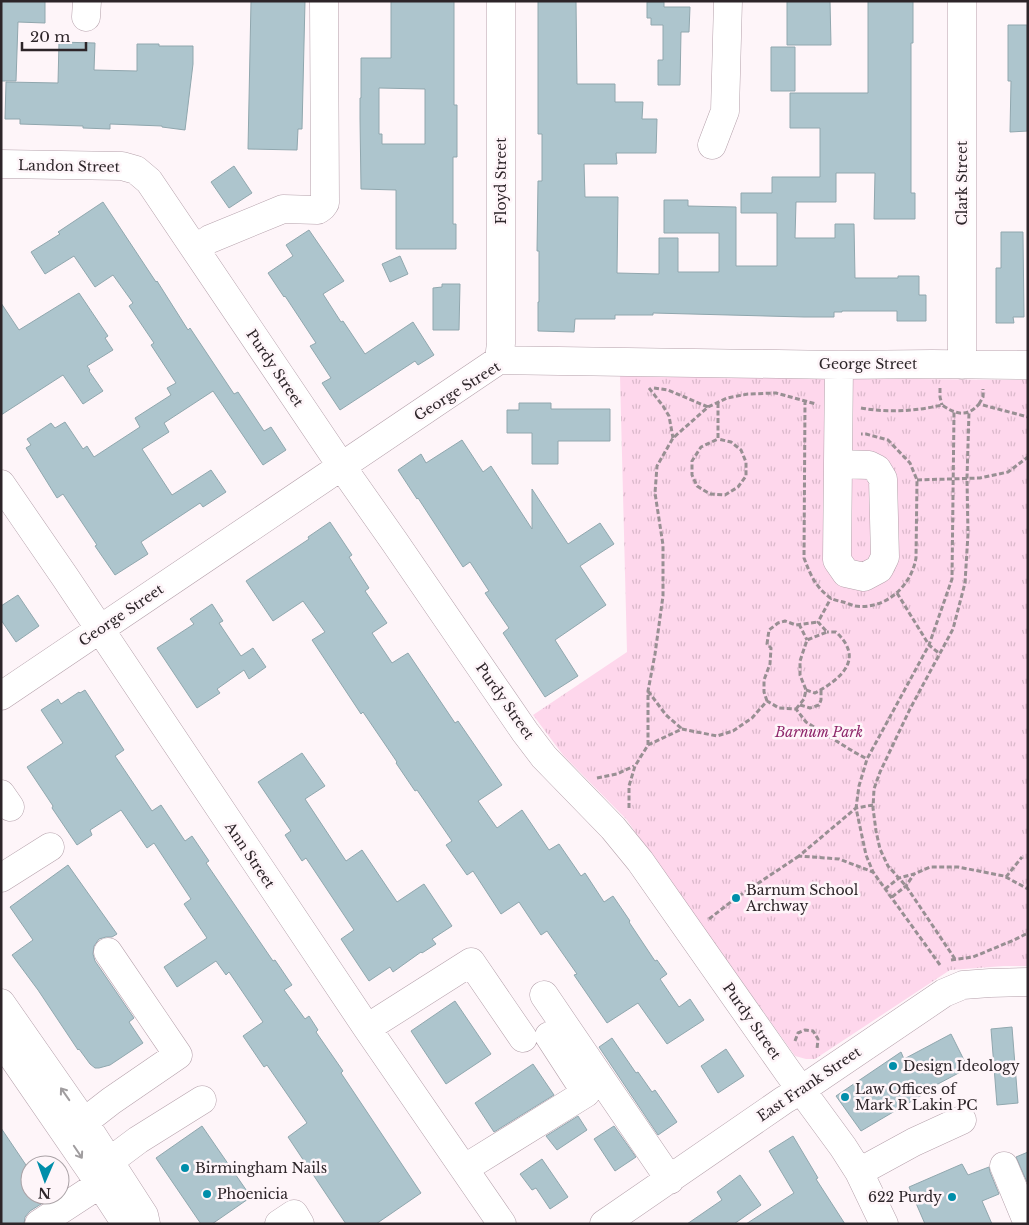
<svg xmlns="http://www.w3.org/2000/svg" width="1029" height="1225" viewBox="0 0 1029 1225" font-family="'Libre Baskerville',serif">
  <defs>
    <pattern id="park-tufts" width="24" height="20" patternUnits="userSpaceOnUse" patternTransform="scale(1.25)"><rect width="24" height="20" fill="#fed7ec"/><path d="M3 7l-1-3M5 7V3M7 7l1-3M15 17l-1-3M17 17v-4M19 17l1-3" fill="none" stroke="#dab8ca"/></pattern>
  </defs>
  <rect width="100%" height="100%" fill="#fef5f9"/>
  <!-- park -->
  <path fill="url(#park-tufts)" d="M620 376 1028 380V966H1004L950 970 815 1059H806L795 1056 626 819 563 755 533 715 627 652Z"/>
  <!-- building -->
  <path fill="#adc5cd" stroke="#90a7ae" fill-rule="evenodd" d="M1 1H45V23L18 22 16 81H1Z
    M251 1H305L302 129H298L297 150 248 149Z
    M391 1H454V105H457V157H453V224H456V249H396V190L361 189 360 118V98H361V58H391ZM379 88 425 89V144H382V134H379Z
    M538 1H576L577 84H615V102H643L642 119H657L656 153H616L617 164H584L585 197H618L617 273 659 274V238H678V272H719V233H664V200H688V206L736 207V266H777V213H741V193H772V177H820V128H790V93H868V1H913V43H911V193H915V219H874L875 173H836V202H796L795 238H835V224H854L855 278H898V276H919V295H926V321H897V311H842V312H834V317H804L653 313V315H615V319H575L574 332 538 331V302H539V251H537L538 181H542V134H538Z
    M787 1H830L831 45H787Z
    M647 2H664V7H690L689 32H681L680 85H658V60H663V25H651V18H647Z
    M1008 25H1027L1028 131 1010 132 1011 81H1008Z
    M59 42 95 43 94 70 137 71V44H159V46H193V64L185 130 162 127V126L110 124V129L83 128V126L20 124V119H5L6 82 58 83Z
    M771 47H795V91H771Z
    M234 166 252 193 229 208 211 182Z
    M103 202 156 282 157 281 188 330 190 328 234 394 238 392 264 431 271 427 286 450 263 465 213 391 164 423 169 432 142 449 172 495 211 470 226 492 203 507 200 503 141 542 148 554 115 575 95 546 97 545 63 494 57 498 26 448 31 445 27 439 51 423 55 428 65 422 83 449 87 446 94 457 140 427 135 418 171 395 167 388 176 383 151 345 154 343 129 306 133 303 113 275 95 287 74 256 45 274 31 252 60 234 58 232Z
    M309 230 344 281 323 294 341 322 343 321 365 354 413 322 434 355 418 365 415 361 340 410 322 383 331 378 310 346 316 343 285 296 284 297 268 273 293 256 286 245Z
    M1001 232H1023L1024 317H1013L1014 323H996V268H1001Z
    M400 256 408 274 390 282 382 264Z
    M442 284H460L459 330H433V288L442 287Z
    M79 293 108 336 105 338 113 350 87 366 90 370 89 371 103 391 83 404 63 375 1 415V303L19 330Z
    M519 403H551V409H610V441H558V464H532V433H507V410H519Z
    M462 440 483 472 491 466 532 529V489L568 544 600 523 614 544 580 566 606 605 555 640 578 676 545 697 503 633 509 628 485 593 489 591 470 562 463 567 418 498 417 499 398 470 421 454 426 463Z
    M330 522 352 555 349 557 369 588 365 591 387 623 372 633 392 663 408 653 455 723 458 721 502 785 478 801 497 828 522 810 549 850 559 844 581 876 585 873 604 902 613 896 630 921 629 922 655 961 657 960 667 974 660 979 679 1007 690 999 704 1020 667 1044 638 1003 607 1023 574 975 577 974 547 931 541 935 519 902 501 914 473 871 467 875 446 845 452 841 417 790 415 791 396 763 397 762 363 712 361 714 312 640 325 632 303 601 273 621 246 581 309 539 308 537Z
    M18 595 39 626 16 642 1 620V606Z
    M212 604 223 621 219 623 241 656 253 648 266 667 249 679 244 670 217 689 220 693 197 708 157 648 194 624 190 619Z
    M85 690 124 750 115 756 152 811 161 805 185 841 192 836 209 861 206 863 273 961 275 960 292 985 284 990 305 1019 309 1016 318 1030 316 1032 343 1071 341 1073 421 1193 376 1224H346L288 1137 307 1123 267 1065 264 1067 243 1036 263 1022 229 972 226 975 216 961 177 987 164 967 207 938 184 904 191 899 154 843 147 848 121 810 90 830 92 835 77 845 52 808 53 806 27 767 63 743 41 710 58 699 61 704 79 692 80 693Z
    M302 753 325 786 305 799 346 861 362 850 397 902 424 884 452 926 432 939 436 944 422 953 421 952 393 972 390 967 369 981 341 939 354 930 306 858 302 861 285 835 291 831 258 782Z
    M68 865 117 934 112 937H106L99 939 94 946 93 954 95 961 134 1018 129 1022 143 1043 110 1065 99 1068H95L90 1064 79 1049 78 1050 38 990 12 955 33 940 10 907Z
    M455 1001 491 1054 446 1084 411 1031Z
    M1012 1027 1018 1103 997 1105 991 1029Z
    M951 1034 968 1068 921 1093 922 1095 861 1131 836 1096 901 1052 904 1059Z
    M612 1038 636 1073 638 1072 652 1092 655 1090 677 1122 658 1135 599 1047Z
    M726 1049 744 1076 718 1093 701 1066Z
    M533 1064 554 1095 494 1132 475 1103Z
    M578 1116 587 1130 557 1150 546 1136Z
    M202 1126 251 1197 212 1224H201L156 1158Z
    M614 1126 636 1157 615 1171 594 1139Z
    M1 1128 30 1171V1195H46L49 1199 30 1211 25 1217 24 1224H1Z
    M793 1136 818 1178 816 1179 845 1224H746L794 1193 769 1151Z
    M1028 1152V1181L1027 1182 1016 1157Z
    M542 1159 568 1197 550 1209 536 1188 532 1190 520 1174Z
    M962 1164 968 1175 989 1167 990 1172 999 1194 982 1201 992 1224H925L909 1187Z
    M740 1175 761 1205 734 1224H687L722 1200 717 1192Z"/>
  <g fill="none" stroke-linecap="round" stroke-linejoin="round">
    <defs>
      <path id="minor" d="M86 17 87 1
        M712 145 725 111 728 1
        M1 164 122 166 136 170 149 181 342 467 394 541 525 732 544 757 613 828 640 861 788 1072 843 1147 859 1172 884 1224
        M195 249 210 239 283 209 318 210 322 207 325 203 324 1
        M499 360 501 343V1
        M962 365V1
        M838 464 869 465 877 469 883 479 885 557 879 569 864 577 846 573 837 560 839 365
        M1 484 65 577 367 1028 502 1224
        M1 696 499 360 839 365 932 364 1028 365
        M1 794 10 807
        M1 878 50 847
        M544 995 670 1180
        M1 1003 84 1122 144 1215 146 1224
        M367 1028 471 962 523 1038
        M1 1040 100 1184 126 1224
        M84 1122 111 1101 178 1055 108 952
        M110 1161 138 1140 202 1100
        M1004 1166 1028 1224
        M465 1168 586 1093 549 1036
        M859 1172 914 1142 962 1120
        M39 1224 100 1184
        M279 1224 294 1214 300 1224
        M604 1224 784 1100 801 1090 944 993 963 985 990 983 1028 982"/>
    </defs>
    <!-- minor casing -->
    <use href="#minor" stroke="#b5a1ab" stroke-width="29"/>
    <!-- path -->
    <path stroke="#988f93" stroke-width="3" stroke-dasharray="5 2.5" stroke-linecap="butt" d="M649 388 663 406 669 416 673 438
      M654 388 668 390 708 407
      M940 388V397L942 405
      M805 400 804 558C810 574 815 586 829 597 833 600 839 601 843 602 847 603 851 605 855 606 885 610 911 587 916 558L917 480 910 463 888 440 866 434H861
      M718 403V439L701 447 692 461V475L697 486 710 494 725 495 738 487 746 476V462L741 450 731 442 718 439
      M979 404 983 397V389
      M861 408C888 413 916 411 942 405 955 414 967 418 979 404L1028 417
      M917 480 980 478 1008 472 1028 457
      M897 593 929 645 940 654
      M799 624 807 640
      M806 690 815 693C841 679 865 659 836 632H827
      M648 691 666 715 682 729
      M767 701 764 692V680L770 664 771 648 767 644 769 630 778 623 785 621 796 625 818 622
      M800 705 810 708 819 705 821 700V689
      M796 709 804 699 806 690 800 675V661L807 640 827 632 818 622 831 598
      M648 745V691L655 654 663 596V545L655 493 657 466 673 438 708 407 727 398 748 394 776 393 816 404
      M597 778 617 774 634 766
      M873 805 856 808 799 856 839 859 873 872
      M629 808V786L635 766 648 745 682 729 717 736 733 731 752 718 767 701 779 708 796 709 806 722 854 752 867 759
      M1006 877 1022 857
      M885 889 899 878 914 874 930 867H958L1004 876 1028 889
      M892 897 906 886 914 874
      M709 919 736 898 799 856
      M955 959 906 886 888 866 880 849 876 831 873 808 874 789 880 772 910 709 953 629 965 583 968 534 967 478 969 412
      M951 960 973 957 1014 940 1028 933
      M940 965 873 872 866 855 856 808 859 786 867 759 929 645 952 579 954 412
      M795 1041 798 1033 805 1030 813 1031 818 1039 817 1049"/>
    <!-- minor -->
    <use href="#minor" stroke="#fff" stroke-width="28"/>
  </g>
  <!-- one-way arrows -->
  <defs><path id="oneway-shaft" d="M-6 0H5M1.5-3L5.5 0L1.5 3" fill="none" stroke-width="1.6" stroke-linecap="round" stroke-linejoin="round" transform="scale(1.25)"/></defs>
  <g stroke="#a09d9f">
    <use href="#oneway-shaft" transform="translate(65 1094) rotate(-125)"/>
    <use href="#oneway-shaft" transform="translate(78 1152) rotate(56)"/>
  </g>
  <!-- markers -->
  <g fill="#008eaa" stroke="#fef5f9" stroke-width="2">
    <circle cx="736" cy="898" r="5"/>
    <circle cx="893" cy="1066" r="5"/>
    <circle cx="845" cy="1097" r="5"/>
    <circle cx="185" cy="1168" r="5"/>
    <circle cx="207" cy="1194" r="5"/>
    <circle cx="952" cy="1197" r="5"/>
  </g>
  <g text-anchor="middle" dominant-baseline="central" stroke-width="5" stroke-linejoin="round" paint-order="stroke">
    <!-- street labels -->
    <g font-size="14" fill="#2d2529" stroke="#fef5f9">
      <text transform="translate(69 166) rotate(1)">Landon Street</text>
      <text transform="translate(501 181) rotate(-90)">Floyd Street</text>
      <text transform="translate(962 183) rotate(-90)">Clark Street</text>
      <text x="868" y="364">George Street</text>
      <text transform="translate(275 368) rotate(56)">Purdy Street</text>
      <text transform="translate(457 391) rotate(-32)">George Street</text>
      <text transform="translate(121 615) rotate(-34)">George Street</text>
      <text transform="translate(505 701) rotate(55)">Purdy Street</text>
      <text transform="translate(250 855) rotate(56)">Ann Street</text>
      <text transform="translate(752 1021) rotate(55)">Purdy Street</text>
      <text transform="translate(809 1084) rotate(-34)">East Frank Street</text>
    </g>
    <!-- park labels -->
    <g font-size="14" font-style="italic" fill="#8f286c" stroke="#fef5f9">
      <text x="819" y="732">Barnum Park</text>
    </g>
    <!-- poi labels -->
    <g font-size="14" fill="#2d2529" stroke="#fef5f9" text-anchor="start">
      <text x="746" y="890">Barnum School<tspan x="746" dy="16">Archway</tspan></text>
      <text x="903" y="1066">Design Ideology</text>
      <text x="855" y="1089">Law Offices of<tspan x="855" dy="16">Mark R Lakin PC</tspan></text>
      <text x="195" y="1168">Birmingham Nails</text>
      <text x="217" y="1194">Phoenicia</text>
      <text x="942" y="1197" text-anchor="end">622 Purdy</text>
    </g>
  </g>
  <!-- border -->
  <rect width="1029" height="1225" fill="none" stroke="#2d2529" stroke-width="5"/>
  <!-- north arrow -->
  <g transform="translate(45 1180) rotate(182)"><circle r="24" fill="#fef5f9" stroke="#aaa2a6"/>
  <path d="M0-4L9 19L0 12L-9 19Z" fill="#008eaa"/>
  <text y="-8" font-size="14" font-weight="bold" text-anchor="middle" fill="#2d2529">N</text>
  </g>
  <!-- scale -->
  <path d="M22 42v8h64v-8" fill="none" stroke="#2d2529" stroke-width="2.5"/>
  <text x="30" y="42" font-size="15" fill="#2d2529" stroke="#fef5f9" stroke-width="4" paint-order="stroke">20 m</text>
</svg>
